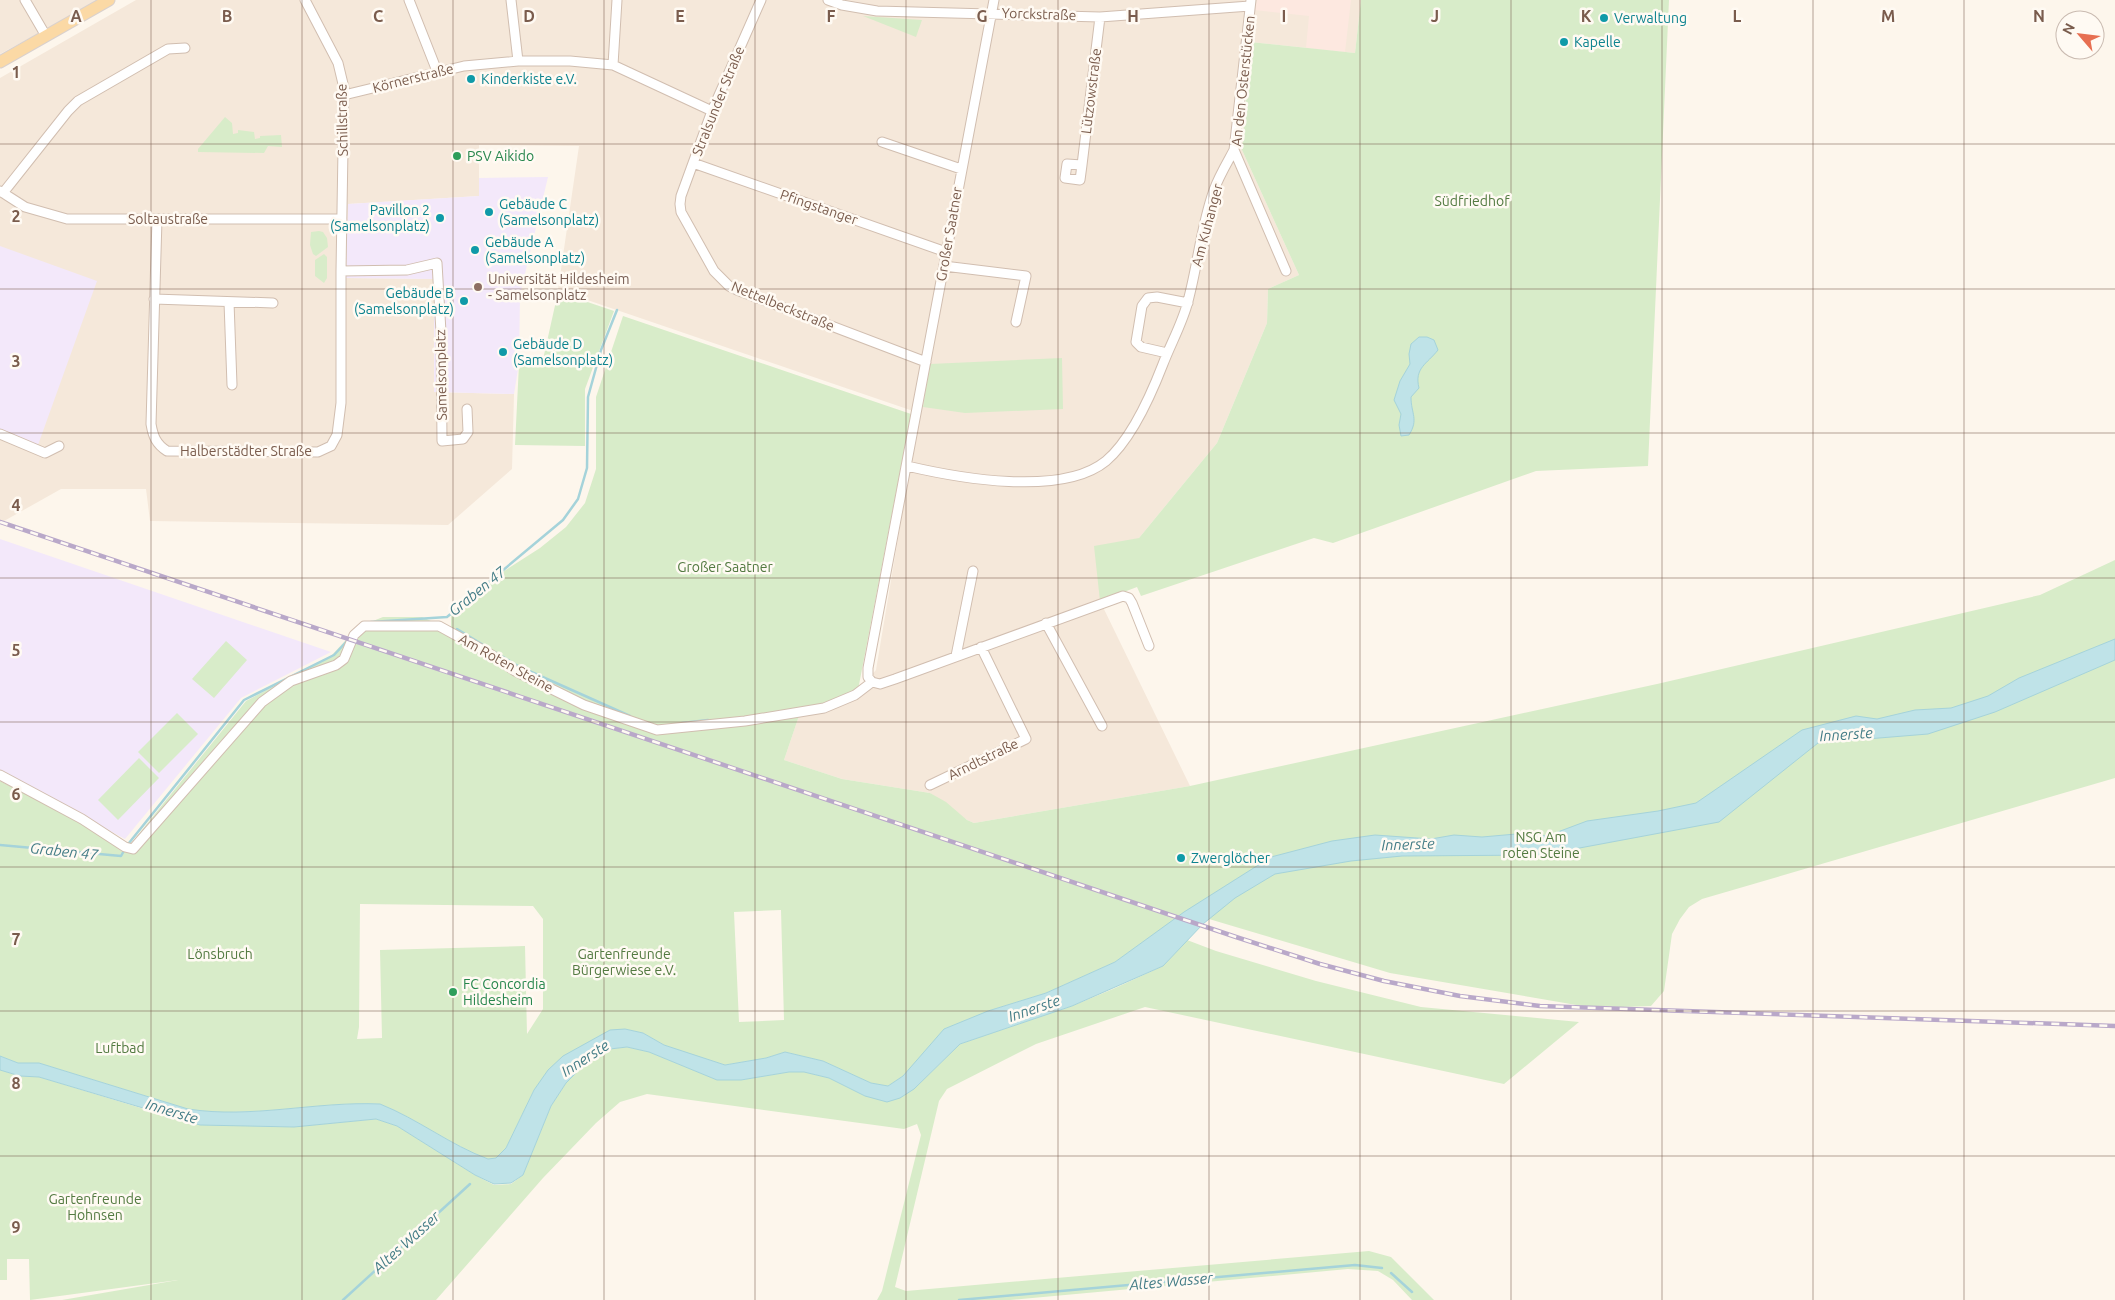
<svg xmlns="http://www.w3.org/2000/svg" width="2115" height="1300" viewBox="0 0 2115 1300" font-family="Ubuntu,sans-serif">
  <rect width="100%" height="100%" fill="#fdf6ec"/>
  <!-- residential -->
  <path fill="#f5e8da" d="M0 0H100L0 54Z
    M136 0H1246L1250 38 1255 0H1361L1355 53 1250 42 1242 150 1299 275 1268 289 1267 323 1217 443 1139 538 1100 601 1190 786 974 823 967 820 930 793 842 779 784 760 801 710 858 690 876 670 919 413 558 290 579 146 479 145V196L348 204 346 278 434 279V392L514 394 512 469 448 525 150 521 146 489H61L4 521 0 520V78Z"/>
  <!-- commercial -->
  <path fill="#fde8e0" d="M1257 0H1351L1345 52 1306 48 1309 16 1255 10Z"/>
  <!-- education -->
  <path fill="#f3e8fa" d="M548 177 520 295 519 363 514 394 434 392V279L346 278 348 204 479 196V178Z
    M0 246 97 281 38 445 0 429Z
    M0 539 331 652 241 698 125 839 0 771Z"/>
  <!-- green -->
  <path fill="#d8ecc9" fill-rule="evenodd" d="M1361 0H1669L1648 466 1536 471 1333 543 1314 538 1141 596 1137 587 1100 601 1094 546 1139 538 1217 443 1267 323 1268 289 1299 275 1242 150 1250 42 1355 53Z
    M863 16 922 20 916 37Z
    M225 117 232 123 233 134 238 133V130L254 132 255 139 260 138V136L281 135 282 147 268 146 264 153 198 152V149Z
    M319 231 323 232 327 238 328 247 316 256 313 254 310 245 311 232Z
    M324 254 327 257V278L324 283 315 276V260Z
    M558 292 614 311 585 389V446L515 445 519 364H542Z
    M623 316 911 414 858 690 835 700 801 710 784 760 842 779 930 793 946 802 967 820 974 823 1190 786 1657 684 2040 595 2115 560V778L1702 899 1689 907 1680 919 1672 934 1664 991 1651 1006 1594 1008 1390 973 1209 919 1211 917 1190 909 1115 962 1046 993 988 1011 918 1061 903 1076 888 1086 871 1083 823 1061 785 1052 766 1058 725 1065 689 1054 664 1045 643 1033 625 1029 534 1090 506 1148 496 1158 488 1159C450 1145 418 1119 380 1104 316 1101 252 1119 188 1109L39 1063H18L0 1056V781L73 818 125 851 246 701 331 656 358 627 383 617H422L451 630V605L540 548 566 527 585 503 596 469V397ZM360 904 533 906 543 919V1009L527 1034 525 946 380 950 382 1038 357 1039 359 1027ZM781 910 784 1020 739 1022 734 912Z
    M1062 358 1063 409 965 413 923 407 930 364Z
    M226 641 247 660 214 698 192 679Z
    M177 713 198 734 159 773 138 752Z
    M139 758 159 778 118 820 98 800Z
    M1187 940 1216 951 1316 981 1421 1007 1579 1022 1504 1084 1145 1007 1036 1044 947 1089 939 1101 895 1287 906 1291 1369 1251 1391 1257 1434 1300H1412L1393 1280 1378 1271 1348 1269 1010 1300H877L882 1291 921 1135 917 1124 904 1129 647 1094 620 1102 596 1123 543 1178 436 1300H62L178 1280 30 1300 29 1259H7V1280H0V1070L20 1076 39 1077 177 1119 256 1126 294 1127 376 1119 397 1126 475 1175 494 1185 511 1184 523 1175 551 1106 566 1083 588 1061 610 1049 627 1047 649 1052 717 1080H741L789 1072H804L829 1078 865 1096 914 1089 960 1044 1072 1006 1113 989 1163 966Z"/>
  <!-- water -->
  <path fill="#bfe3e8" stroke="#a5d3da" d="M1419 337H1427L1434 340 1438 350C1427 364 1414 368 1419 388L1411 397C1411 414 1419 419 1409 435L1401 436 1399 425 1401 414 1394 400 1400 381 1410 364 1409 354 1411 344Z
    M2115 639V660L1995 712 1928 734 1818 743 1719 822 1542 855 1402 856 1351 861 1275 874 1235 898 1203 924 1163 966 1072 1006 960 1044 914 1089 900 1098 887 1102 865 1096 829 1078 804 1072H789L741 1080H717L649 1052 627 1047 610 1049 588 1061 566 1083 551 1106 523 1175 511 1183 494 1184 475 1175 397 1126 376 1119 294 1127 200 1125 39 1077 20 1076 0 1070V1056L18 1063H39L188 1109C252 1119 316 1101 380 1104 418 1119 450 1145 488 1159L496 1158 506 1148 534 1090 548 1070 563 1056 610 1030 625 1029 643 1033 664 1045 725 1065 766 1058 785 1052 823 1061 871 1083 888 1086 903 1076 944 1029 988 1011 1046 993 1115 962 1184 912 1271 857 1332 841 1375 835 1431 839 1454 835 1482 837 1516 834 1547 836 1587 821 1658 811 1696 803 1802 730 1856 716 1877 719 1915 710 1951 708 1988 696 2019 678Z"/>
  <g fill="none" stroke-linecap="round" stroke-linejoin="round">
    <!-- stream -->
    <path stroke="#a5d3da" stroke-width="2.5" d="M371 622 447 617 563 520 578 499 587 468 588 397 601 350 617 310
      M457 629 490 649
      M495 652 518 666 630 716
      M682 723 708 720
      M129 843 244 700 334 655 348 640
      M0 845 121 856 125 849
      M1391 1273 1412 1292
      M343 1300 470 1184
      M959 1300 1355 1265 1382 1268"/>
    <defs>
      <path id="minor" d="M25 0 46 36
        M409 0 437 71
        M511 0 518 61
        M761 0 712 111 681 196 680 204 681 212 714 271 729 286 737 290 926 362
        M828 0 842 5 877 11 1100 17 1250 6
        M1251 0 1234 150 1286 271
        M613 65 617 0
        M344 95 464 66 518 61H570L613 65 712 111
        M882 142 961 169
        M693 163 946 252
        M1082 165 1067 164 1065 178 1080 180 1082 165 1100 17
        M0 191 25 207 67 219H342
        M3 193 68 111 78 101 168 49 185 48
        M157 219 151 424C153 436 156 444 167 451L318 452 331 446 337 435 341 403V271L344 88 338 63 305 0
        M944 266 1026 276 1016 322
        M341 271 407 270 437 263 441 332 442 441 463 439 468 432 467 409
        M154 299 273 303
        M229 302 232 385
        M1167 353 1141 347 1136 342 1142 306 1148 298 1157 297 1188 303
        M0 434 45 453 59 446
        M907 466C958 478 1062 497 1106 461 1132 439 1151 395 1163 364 1171 343 1183 322 1188 301 1198 264 1201 226 1214 190 1219 176 1227 163 1234 150
        M1046 623 1102 726
        M956 656 973 571
        M872 682 868 677V668L994 0
        M872 682 880 684 895 679 1123 596 1129 598 1132 603 1149 646
        M0 775 82 819 125 847 133 849 262 702 291 681 336 665 344 659 354 635 364 626H439L490 654 515 671 584 705 657 730 745 721 824 708 855 695 872 682
        M930 785 1026 739 981 647"/>
      <path id="major" d="M0 62 109 0"/>
    </defs>
    <!-- minor casing -->
    <use href="#minor" stroke="#d1beb0" stroke-width="11"/>
    <!-- major casing -->
    <use href="#major" stroke="#dad1cd" stroke-width="13"/>
    <!-- minor -->
    <use href="#minor" stroke="#fff" stroke-width="9"/>
    <!-- major -->
    <use href="#major" stroke="#fbd9a5" stroke-width="11"/>
    <defs>
      <path id="rail" d="M0 522 1236 937 1320 964 1384 981 1460 996 1540 1006 2115 1026"/>
    </defs>
    <!-- rail casing -->
    <use href="#rail" stroke="#b9a8c9" stroke-width="4.5"/>
    <!-- rail -->
    <use href="#rail" stroke="#fffaf3" stroke-width="2.5" stroke-dasharray="8" stroke-linecap="butt"/>
  </g>
  <!-- grid -->
  <path fill="none" stroke="#7a5c4d" stroke-width="1" stroke-opacity="0.55" d="M151 0V1300M302 0V1300M453 0V1300M604 0V1300M755 0V1300M906 0V1300M1058 0V1300M1209 0V1300M1360 0V1300M1511 0V1300M1662 0V1300M1813 0V1300M1964 0V1300M0 144H2115M0 289H2115M0 433H2115M0 578H2115M0 722H2115M0 867H2115M0 1011H2115M0 1156H2115"/>
  <!-- markers -->
  <g fill="#0f9aa8" stroke="#fffaf3" stroke-width="2">
    <circle cx="1604" cy="18" r="5"/>
    <circle cx="1564" cy="42" r="5"/>
    <circle cx="471" cy="79" r="5"/>
    <circle cx="489" cy="212" r="5"/>
    <circle cx="440" cy="218" r="5"/>
    <circle cx="475" cy="250" r="5"/>
    <circle cx="464" cy="301" r="5"/>
    <circle cx="503" cy="352" r="5"/>
    <circle cx="1181" cy="858" r="5"/>
  </g>
  <g fill="#2e9e5b" stroke="#fffaf3" stroke-width="2">
    <circle cx="457" cy="156" r="5"/>
    <circle cx="453" cy="992" r="5"/>
  </g>
  <circle fill="#8d6e63" stroke="#fffaf3" stroke-width="2" cx="478" cy="287" r="5"/>
  <g text-anchor="middle" dominant-baseline="central" stroke-width="5" stroke-linejoin="round" paint-order="stroke">
    <!-- street labels -->
    <g font-size="14" fill="#7a5c4d" stroke="#fffaf3">
      <text transform="translate(1039 14) rotate(2)">Yorckstraße</text>
      <text transform="translate(413 78) rotate(-14)">Körnerstraße</text>
      <text transform="translate(1243 81) rotate(-84)">An den Osterstücken</text>
      <text transform="translate(1091 91) rotate(-83)">Lützowstraße</text>
      <text transform="translate(718 101) rotate(-68)">Stralsunder Straße</text>
      <text transform="translate(342 120) rotate(-91)">Schillstraße</text>
      <text transform="translate(819 207) rotate(19)">Pfingstanger</text>
      <text x="168" y="219">Soltaustraße</text>
      <text transform="translate(1207 225) rotate(-75)">Am Kuhanger</text>
      <text transform="translate(949 234) rotate(-80)">Großer Saatner</text>
      <text transform="translate(783 306) rotate(22)">Nettelbeckstraße</text>
      <text transform="translate(441 375) rotate(-91)">Samelsonplatz</text>
      <text x="246" y="451">Halberstädter Straße</text>
      <text transform="translate(506 663) rotate(29)">Am Roten Steine</text>
      <text transform="translate(983 759) rotate(-26)">Arndtstraße</text>
    </g>
    <!-- culture labels -->
    <g font-size="14" fill="#0d838f" stroke="#fffaf3" text-anchor="start">
      <text x="1614" y="18">Verwaltung</text>
      <text x="1574" y="42">Kapelle</text>
      <text x="481" y="79">Kinderkiste e.V.</text>
      <text x="499" y="204">Gebäude C<tspan x="499" dy="16">(Samelsonplatz)</tspan></text>
      <text x="430" y="210" text-anchor="end">Pavillon 2<tspan x="430" dy="16">(Samelsonplatz)</tspan></text>
      <text x="485" y="242">Gebäude A<tspan x="485" dy="16">(Samelsonplatz)</tspan></text>
      <text x="454" y="293" text-anchor="end">Gebäude B<tspan x="454" dy="16">(Samelsonplatz)</tspan></text>
      <text x="513" y="344">Gebäude D<tspan x="513" dy="16">(Samelsonplatz)</tspan></text>
      <text x="1191" y="858">Zwerglöcher</text>
    </g>
    <!-- leisure labels -->
    <g font-size="14" fill="#27864d" stroke="#fffaf3" text-anchor="start">
      <text x="467" y="156">PSV Aikido</text>
      <text x="463" y="984">FC Concordia<tspan x="463" dy="16">Hildesheim</tspan></text>
    </g>
    <!-- park labels -->
    <g font-size="14" fill="#537a41" stroke="#fffaf3">
      <text x="1472" y="201">Südfriedhof</text>
      <text x="725" y="567">Großer Saatner</text>
      <text x="1541" y="837">NSG Am<tspan x="1541" dy="16">roten Steine</tspan></text>
      <text x="220" y="954">Lönsbruch</text>
      <text x="624" y="954">Gartenfreunde<tspan x="624" dy="16">Bürgerwiese e.V.</tspan></text>
      <text x="120" y="1048">Luftbad</text>
      <text x="95" y="1199">Gartenfreunde<tspan x="95" dy="16">Hohnsen</tspan></text>
    </g>
    <!-- education labels -->
    <g font-size="14" fill="#785e54" stroke="#fffaf3" text-anchor="start">
      <text x="488" y="279">Universität Hildesheim<tspan x="488" dy="16">- Samelsonplatz</tspan></text>
    </g>
    <!-- water labels -->
    <g font-size="15" font-style="italic" fill="#437c86" stroke="#fffaf3">
      <text transform="translate(477 591) rotate(-39)">Graben 47</text>
      <text transform="translate(1846 734) rotate(-4)">Innerste</text>
      <text transform="translate(1408 844) rotate(-2)">Innerste</text>
      <text transform="translate(64 851) rotate(6)">Graben 47</text>
      <text transform="translate(1034 1008) rotate(-19)">Innerste</text>
      <text transform="translate(585 1058) rotate(-33)">Innerste</text>
      <text transform="translate(172 1111) rotate(17)">Innerste</text>
      <text transform="translate(406 1242) rotate(-42)">Altes Wasser</text>
      <text transform="translate(1171 1281) rotate(-5)">Altes Wasser</text>
    </g>
  </g>
  <g font-size="16" text-anchor="middle" font-weight="bold" fill="#7a5c4d" stroke="#fffaf3" stroke-width="5" stroke-linejoin="round" paint-order="stroke">
    <text x="76" y="22">A</text>
    <text x="227" y="22">B</text>
    <text x="378" y="22">C</text>
    <text x="529" y="22">D</text>
    <text x="680" y="22">E</text>
    <text x="831" y="22">F</text>
    <text x="982" y="22">G</text>
    <text x="1133" y="22">H</text>
    <text x="1284" y="22">I</text>
    <text x="1435" y="22">J</text>
    <text x="1586" y="22">K</text>
    <text x="1737" y="22">L</text>
    <text x="1888" y="22">M</text>
    <text x="2039" y="22">N</text>
    <text x="16" y="78">1</text>
    <text x="16" y="222">2</text>
    <text x="16" y="367">3</text>
    <text x="16" y="511">4</text>
    <text x="16" y="656">5</text>
    <text x="16" y="800">6</text>
    <text x="16" y="945">7</text>
    <text x="16" y="1089">8</text>
    <text x="16" y="1233">9</text>
  </g>
  <!-- north arrow -->
  <g transform="translate(2080 35) rotate(298)"><circle r="24" fill="#fffaf3" stroke="#cabbb1"/>
  <path d="M0-4L9 19L0 12L-9 19Z" fill="#e76f51"/>
  <text y="-8" font-size="14" font-weight="bold" text-anchor="middle" fill="#7a5c4d">N</text>
  </g>
</svg>
